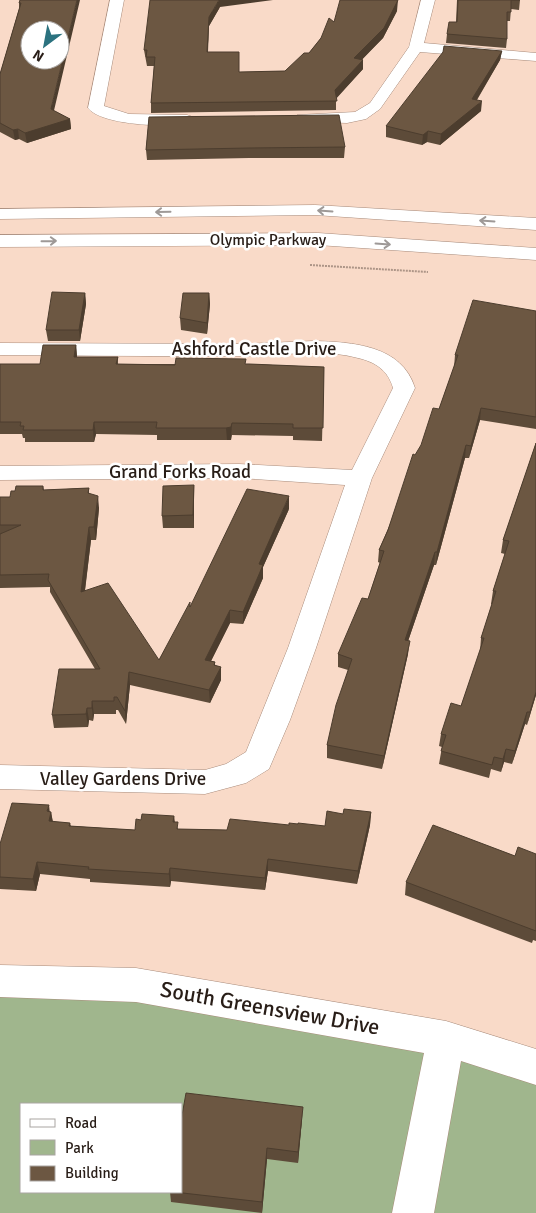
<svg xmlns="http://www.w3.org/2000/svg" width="536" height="1213" viewBox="0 0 536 1213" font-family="Signika,sans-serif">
  <rect width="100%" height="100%" fill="#f9dac8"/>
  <!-- green -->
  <path fill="#a0b68d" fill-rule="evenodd" d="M0 978 536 1063V1213H0ZM21 1104H181V1192H21Z"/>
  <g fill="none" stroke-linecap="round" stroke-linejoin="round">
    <defs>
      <path id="minor" d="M110 0H124L104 106 129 114 187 115 193 117 195 120 193 123C173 128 101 126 88 108Z
        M421 0H435L424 43 536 53V61L420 52 380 109 366 119 347 123 297 121 295 118 297 115 355 112 370 103 409 47Z
        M314 341C352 342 402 345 415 388L372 478 316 648 290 720 269 769 246 783 205 794 0 789V765L205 770 226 764 246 752 288 648 345 485 239 478 0 480V466L239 464 352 470 393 388C388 370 375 362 358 358 321 348 281 356 244 356 163 357 81 355 0 355V343L243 344Z
        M0 965 136 968 446 1021 536 1049V1085L461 1061 434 1213H392L424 1053 136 1002 0 997Z"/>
      <path id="major" d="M315 205 536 218V230L315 215 0 219V209Z
        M318 233 536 248V260L318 245 0 247V235Z"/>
    </defs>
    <!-- minor casing -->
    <use href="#minor" stroke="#a88b7b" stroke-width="1"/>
    <!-- major casing -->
    <use href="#major" stroke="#a88b7b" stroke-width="1"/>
    <!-- path -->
    <path stroke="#ad9587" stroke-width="2" stroke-dasharray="2 1" stroke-linecap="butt" d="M310 265 428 272"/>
    <!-- minor -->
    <use href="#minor" fill="#fff" fill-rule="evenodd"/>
    <!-- major -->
    <use href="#major" fill="#fff" fill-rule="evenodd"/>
  </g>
  <!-- wall -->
  <path fill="#5d4b39" d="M20 0 54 111 70 119 71 129 27 143 19 139 15 140 0 132V74L19 9V3Z
    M457 0H520L519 10 511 9 510 21H507V39L506 48 446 43 447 34 456 22Z
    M220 7 209 26 208 52 239 72 285 71 309 53 334 22 397 11 383 38 362 59 363 60V69L336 98V110L151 113V103L154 66H147L144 50Z
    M502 51 500 60 477 100 481 111 440 145 427 142 422 145 386 137V126Z
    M149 117 345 147 344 158H249L147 160 146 150Z
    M85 293 86 304 80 341H48L46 330Z
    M209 293 210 304 207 334 181 330 180 318Z
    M536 311V429L480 420 469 458H465L436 565H434L408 641V654L382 769 327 758V745L348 670 338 667V654L368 599 380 563 378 562 379 550 439 409 454 367 455 355Z
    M76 345 77 357H118V364H246L324 367 322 441 293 440V436L232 435 231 440H157V435L96 434 94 442H25V438H23L22 434H0V364H40Z
    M536 443V695L527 725 525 724 512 764 504 762 501 772 491 769 489 778 439 764 442 747 439 746 441 734 461 706 480 651 481 638 492 604H491L493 591 505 554 501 553 503 540Z
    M194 485V528H163L162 516Z
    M43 486 44 490 89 488V494L99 508 96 540H91L85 591 159 660 190 607 289 509 263 567V578L243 624 230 623 211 661 215 662V666L221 667V680L210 703 130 685 126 724 118 710H116V714H94L93 721 89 720 88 727 54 728 52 715 95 669 50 592V587L0 588V497H10Z
    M50 812H51L53 822 70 823 71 826 135 830 141 820 174 816 175 822 178 829 227 830 289 825 325 826 343 814 371 812 370 825 357 884 268 871 265 890 171 881 170 887 90 882V879L40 874 36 891 0 889V844Z
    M536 854V941L533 940 532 943 405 895 406 882 515 856Z
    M302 1119 298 1163 267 1159 262 1213 171 1202 170 1192H181Z"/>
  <!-- shaded-wall -->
  <path fill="#4c3d2e" d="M77 0H80L52 119 51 109Z
    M219 0H273L220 7 209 26 207 62 209 17Z
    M398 0 397 11 383 38 354 68V58Z
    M502 51 500 60 471 109 472 99Z
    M363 60V69L335 100V90Z
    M482 101 481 111 440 145 441 134Z
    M70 119 71 129 27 143 25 133Z
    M18 129 19 139 15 140 13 130Z
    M428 131 427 142 422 145 423 135Z
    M85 293 86 304 80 341 79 330Z
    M209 293 210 304 207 334V323Z
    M76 345 77 357H74Z
    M481 408 480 420 469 458 471 446Z
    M94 422 96 434 94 442 93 430Z
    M232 423 231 440H227L226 428Z
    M466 445 465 458 436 565 437 552Z
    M194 485V528L193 515Z
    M98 496 99 508 96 540 94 527Z
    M289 496V509L263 567V578L243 624V612L259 564Z
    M89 527 91 540 83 605 81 592Z
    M435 552 434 565 404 653 405 640Z
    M230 610V623L205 673V660Z
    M410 641 408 654 382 769 384 756Z
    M221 667V680L210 703 209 690Z
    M129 672 130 685 126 724 125 711Z
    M536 692V695L527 725 530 712Z
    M92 701 94 714 93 721 92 708Z
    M87 708 89 720 88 727 86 714Z
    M527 712 525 724 512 764 515 751Z
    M506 749 504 762 501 772 503 759Z
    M49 805 50 814 51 812 53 824 51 834 47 811Z
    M371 812 370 825 357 884 358 871Z
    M268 859V871L265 890V878Z
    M37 862 40 874 36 891 33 879Z
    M170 868 171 881 170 887 169 874Z
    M303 1107 302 1119 298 1163V1152Z
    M267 1148V1159L262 1213V1202Z"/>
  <!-- building -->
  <path fill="#6c5742" stroke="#4c3d2e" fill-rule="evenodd" d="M20 0H77L51 109 70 119 25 133 18 129 13 130 0 123V74L21 3H19ZM30 30H60V60H30Z
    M150 0H219L209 17 207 52H239V72L285 71 304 53H309L321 38 329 18 334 22 340 0H398L384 28 354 58 363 60 335 90 337 101 151 103 155 57H146L147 50H144Z
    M458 0H520H511V12H507V39L447 34 449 22H457Z
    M444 46 502 51 472 99 482 101 441 134 428 131 423 135 386 126 443 52Z
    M339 115 345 147 249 148 146 150 149 117Z
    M52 292 85 293 79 330H46Z
    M183 293H209L207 323 180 318Z
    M473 300 536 311V417L481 408 471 446 466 445 437 552H435L405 640 410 641 384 756 327 745 336 705 352 659 338 654 362 598 368 599 384 551 379 550 388 530 413 454 415 455 421 445 433 408 439 409 458 355H455Z
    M43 345H76L74 357H118L116 364 175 365 176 358 246 359 245 364H249L324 367 323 428H293V424L232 423 231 427 226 428H156L157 422H94L93 430H23L24 426H20L21 422H0V364H40Z
    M536 443V692L530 712H527L515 751 506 749 503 759 494 757 492 765 441 751 446 735 441 734 451 703 461 706 484 638H481L496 591H493L509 541 503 540Z
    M194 485 193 515 162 516 163 486Z
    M16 486H43V490L89 488 88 493 98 496 94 527H89L81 592 108 583 159 660 190 602V607L247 489 289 496 259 564 263 565 243 612 230 610 205 660 215 662 214 665 221 667 209 690 129 672 125 711 117 697H114V701H92V708H87L86 714 52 715 59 669H100L48 580 49 574 0 575V534L21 525H0V497H10L11 491H15Z
    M12 803 49 805 47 811 51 812 49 821 70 823 69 826 135 830 136 819 141 820 142 814 174 816 173 822H178L177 829 227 830 230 819 289 825V823L298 824V823L325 826 327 811 343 814 344 809 371 812 358 871 268 859 265 878 170 868 169 874 88 869 89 867 37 862 33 879 0 877V844Z
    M433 825 515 856 518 847 536 854V931L406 882Z
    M186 1093 303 1107 298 1152 267 1148 262 1202 174 1192H181V1121Z"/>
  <!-- one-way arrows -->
  <defs><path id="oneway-shaft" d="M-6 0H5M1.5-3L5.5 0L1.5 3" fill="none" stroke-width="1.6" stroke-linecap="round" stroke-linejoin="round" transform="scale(1.25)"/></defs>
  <g stroke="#9e9997">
    <use href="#oneway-shaft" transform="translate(325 211) rotate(-176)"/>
    <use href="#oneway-shaft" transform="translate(163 212) rotate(179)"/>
    <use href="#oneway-shaft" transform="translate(487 221) rotate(-176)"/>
    <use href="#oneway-shaft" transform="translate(49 241) rotate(-1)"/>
    <use href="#oneway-shaft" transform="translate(383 244) rotate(4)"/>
  </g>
  <g text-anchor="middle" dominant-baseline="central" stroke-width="5" stroke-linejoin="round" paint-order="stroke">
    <!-- far-street labels -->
    <g font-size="16" fill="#281d17" stroke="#fff">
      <text x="268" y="240">Olympic Parkway</text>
    </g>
    <!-- street labels -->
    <g font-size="19" fill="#281d17" stroke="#fff">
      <text x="254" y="349">Ashford Castle Drive</text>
      <text x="180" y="472">Grand Forks Road</text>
      <text x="123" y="779">Valley Gardens Drive</text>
    </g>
    <!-- near-street labels -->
    <g font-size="22" fill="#281d17" stroke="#fff">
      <text transform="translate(270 1008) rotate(10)">South Greensview Drive</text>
    </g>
  </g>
  <!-- legend -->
  <rect x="20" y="1103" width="162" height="90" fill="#ffffff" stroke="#a9a5a2"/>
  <rect x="30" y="1119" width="25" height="8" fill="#ffffff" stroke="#a9a5a2"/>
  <text x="65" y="1128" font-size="15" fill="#281d17">Road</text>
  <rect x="30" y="1140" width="25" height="15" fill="#a0b68d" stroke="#a9a5a2"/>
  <text x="65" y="1153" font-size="15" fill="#281d17">Park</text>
  <rect x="30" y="1166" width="25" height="15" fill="#6c5742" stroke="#a9a5a2"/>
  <text x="65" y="1178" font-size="15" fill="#281d17">Building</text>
  <!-- north arrow -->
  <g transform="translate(45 45) rotate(212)"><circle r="24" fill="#ffffff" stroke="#a9a5a2"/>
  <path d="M0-4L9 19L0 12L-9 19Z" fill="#2b727f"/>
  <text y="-8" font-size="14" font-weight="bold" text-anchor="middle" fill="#281d17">N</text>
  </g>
</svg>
